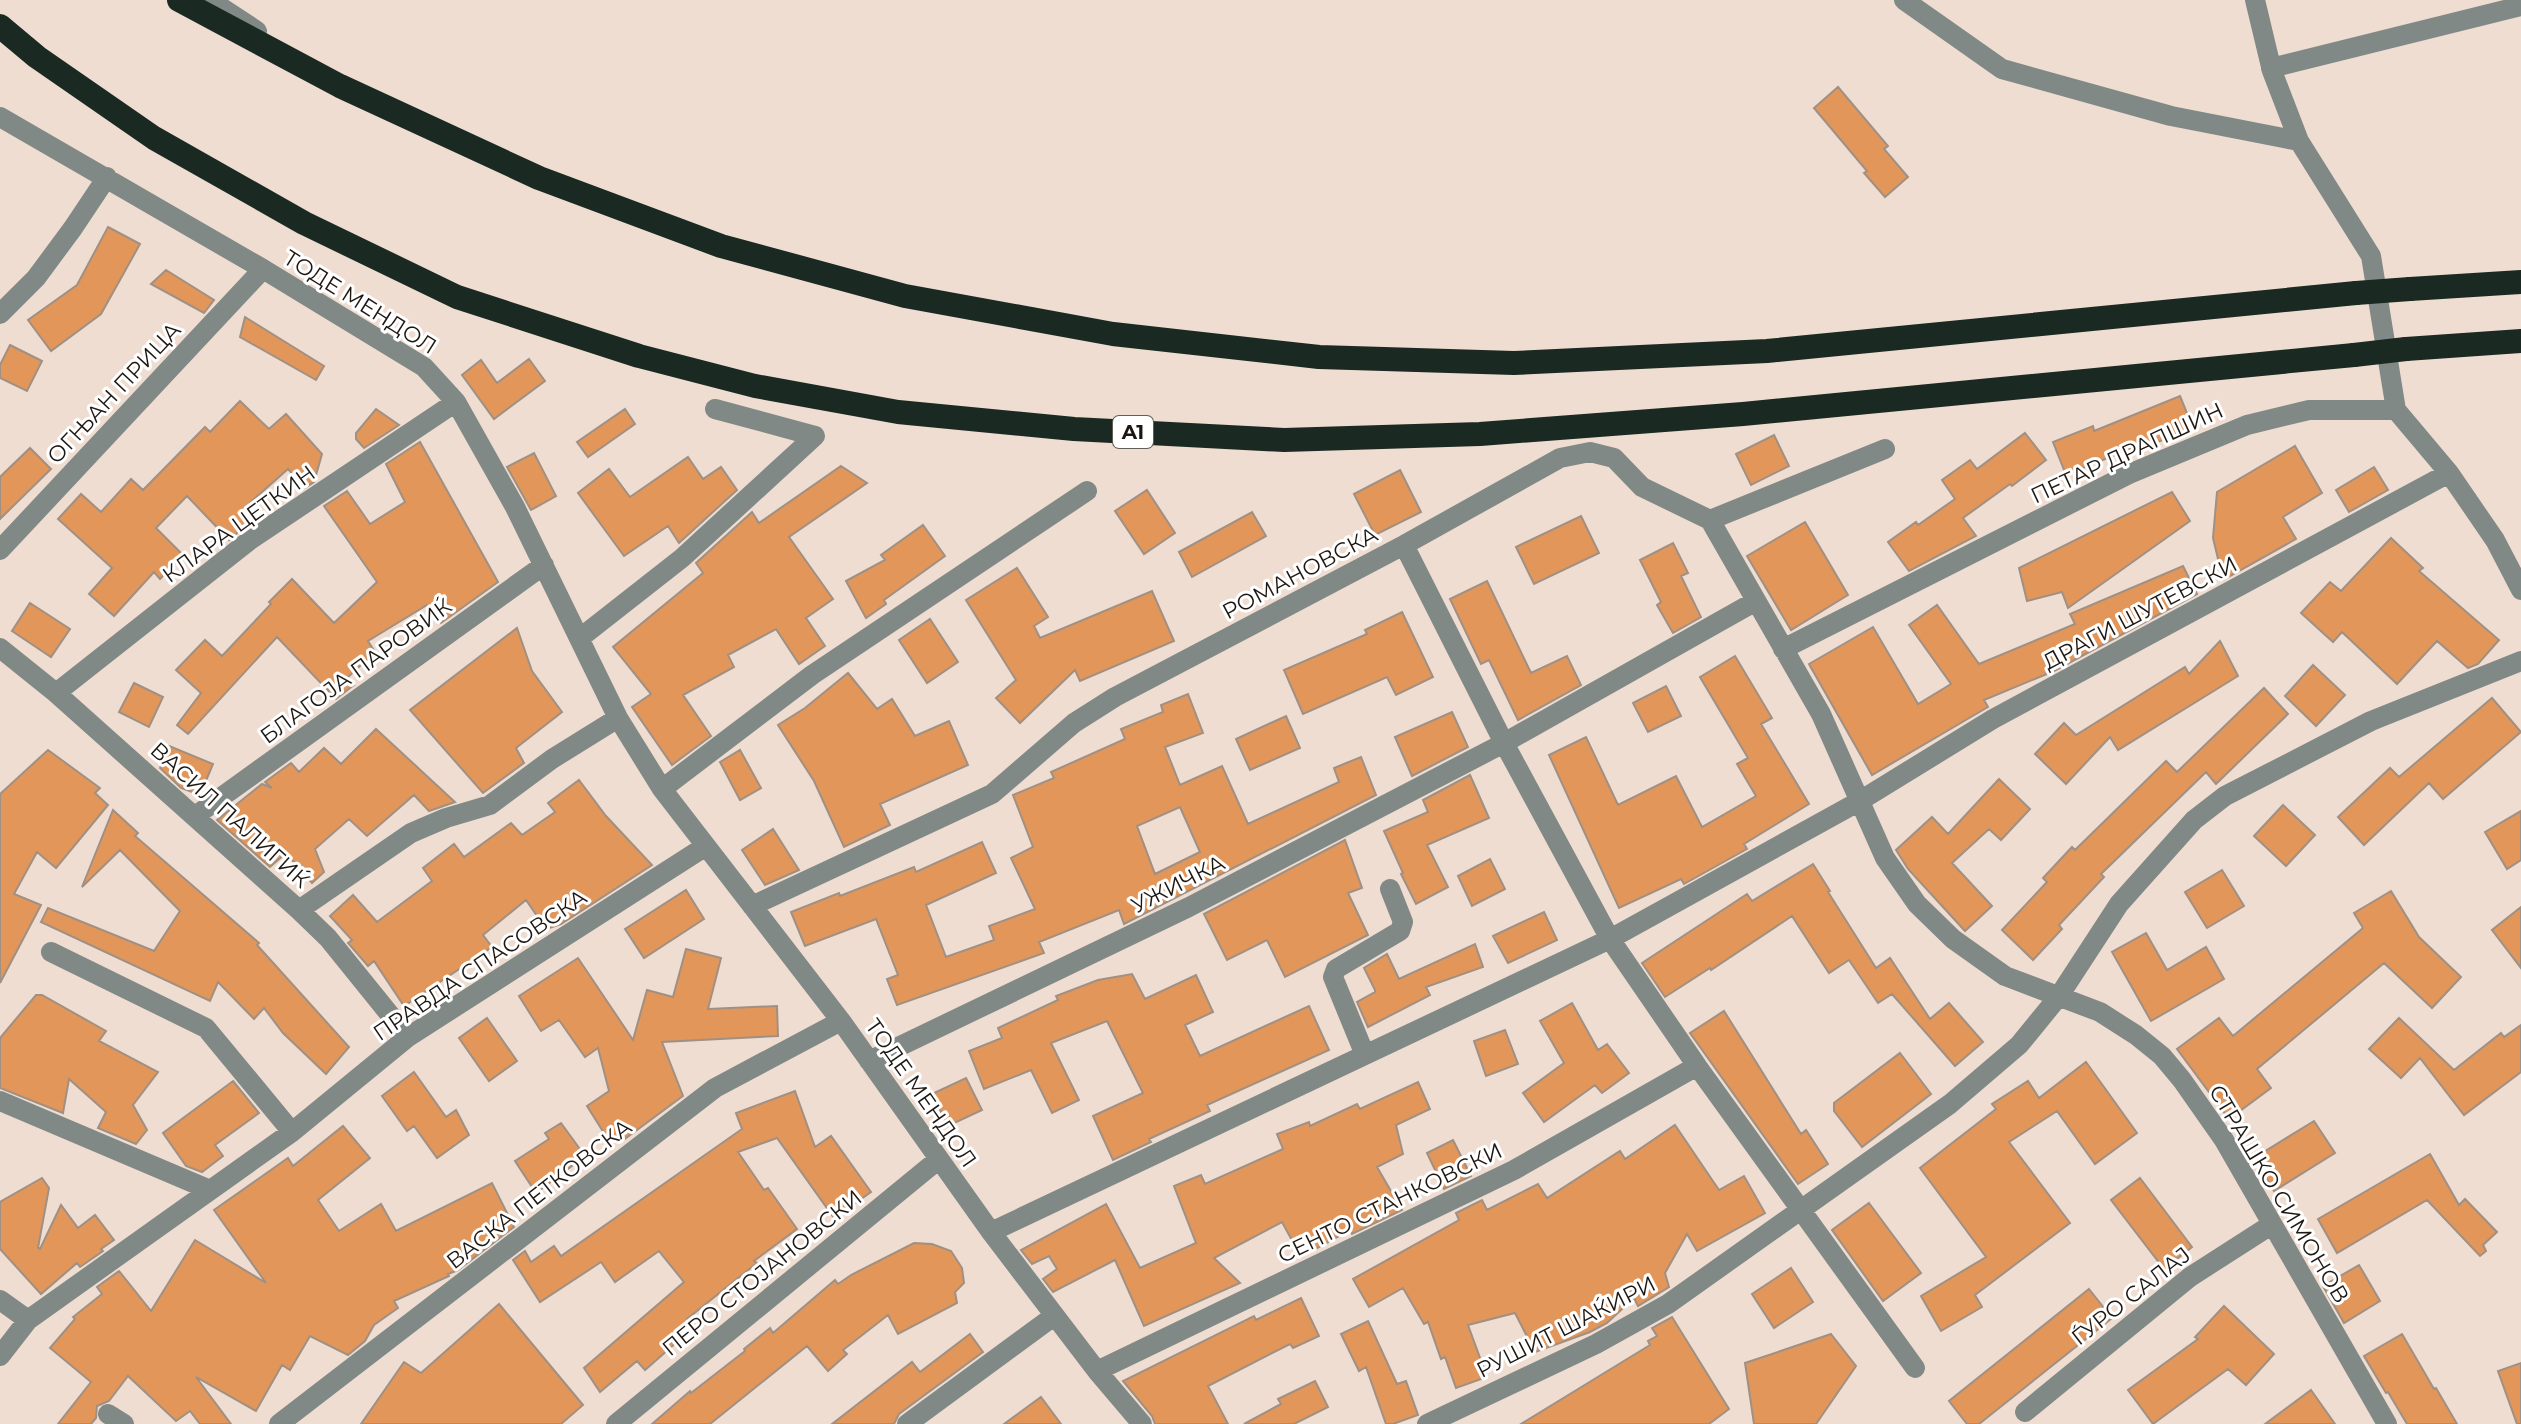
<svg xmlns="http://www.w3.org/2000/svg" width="2521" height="1424" viewBox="0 0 2521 1424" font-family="Montserrat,sans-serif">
  <rect width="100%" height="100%" fill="#efddd1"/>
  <!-- building -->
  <path fill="#e39659" stroke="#a09084" stroke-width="2" fill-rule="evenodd" d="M1838 87 1888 146 1884 149 1908 177 1885 197 1864 173 1867 171 1814 108Z
    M108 227 140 244 101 314 51 351 28 320 77 285Z
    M166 270 214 300 204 313 151 284Z
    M245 317 324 366 316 380 240 337Z
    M10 345 42 361 27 391 0 378V365Z
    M529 359 545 381 494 419 462 375 481 360 497 383Z
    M2180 396 2193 428 2138 450 2137 446 2066 475 2053 442 2093 426 2094 431Z
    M240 401 269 429 286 414 322 454 314 482 305 488 288 469 244 508 254 518 229 540 187 496 156 528 183 555 160 579 154 572 114 616 89 594 112 568 58 519 81 494 101 512 131 479 143 490 205 427 210 432Z
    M376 409 399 425 364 448 356 439V433Z
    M625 409 635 424 588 457 577 442Z
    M2025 433 2046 460 2012 486 2010 484 1963 518 1976 536 1909 571 1888 542 1916 522 1918 525 1955 499 1942 480 1970 460 1977 469Z
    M1774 435 1789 466 1751 485 1736 454Z
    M420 442 498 582 441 623 427 605 368 641 375 652 347 678 354 685 336 699 277 637 188 734 177 725 201 693 176 670 205 640 222 656 271 604 269 602 292 579 334 623 377 582 324 506 347 491 370 524 405 502 386 464Z
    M2295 446 2322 493 2283 517 2296 539 2223 580 2213 538 2217 492Z
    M30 448 51 469 0 519V477Z
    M534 453 556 496 531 510 507 467Z
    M688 457 703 479 721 467 737 490 679 543 668 526 624 556 578 493 609 469 630 497Z
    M841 466 867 483 789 537 833 599 806 618 825 646 799 664 776 629 728 655 734 667 683 695 711 736 672 765 632 707 651 694 613 647 703 573 696 563 752 512 759 523Z
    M2374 467 2388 490 2349 512 2336 490Z
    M1400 470 1421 512 1375 535 1354 494Z
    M1147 490 1175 533 1144 554 1115 511Z
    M2172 492 2190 521 2068 608 2062 592 2027 601 2019 568Z
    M1252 512 1266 536 1192 577 1179 552Z
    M1581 516 1599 553 1534 584 1516 547Z
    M1805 522 1848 595 1791 630 1747 556Z
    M923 525 945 556 884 600 886 604 866 618 846 581 885 560 881 555Z
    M2391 538 2423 568 2419 571 2499 640 2478 664 2468 668 2437 641 2397 684 2342 632 2333 642 2301 613 2330 582 2341 591Z
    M1673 543 1688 573 1681 576 1701 617 1673 633 1657 605 1661 602 1640 560Z
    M2183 566 2197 594 2054 671 1984 700 1988 707 1872 775 1809 664 1873 627 1918 704 1951 684 1909 625 1937 605 1979 664 2075 624 2070 614Z
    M1017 568 1048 617 1034 626 1040 638 1152 591 1174 641 1080 681 1075 670 1020 723 996 698 1016 680 966 600Z
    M1487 581 1531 673 1567 656 1581 685 1518 720 1489 660 1481 664 1450 599Z
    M30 603 70 629 51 657 12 631Z
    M1402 612 1433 677 1396 695 1387 677 1303 714 1284 670 1367 634 1365 630Z
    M930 619 958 662 927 683 899 640Z
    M517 628 532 671 562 712 516 748 524 763 483 793 410 710Z
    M2220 641 2238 676 2118 750 2110 737 2066 784 2035 754 2064 723 2076 735 2185 667 2189 674Z
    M1735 656 1772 718 1761 724 1809 804 1744 844 1747 849 1684 884 1681 879 1619 908 1549 755 1586 737 1618 805 1676 776 1702 827 1756 796 1737 764 1748 758 1700 677Z
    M2313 665 2345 695 2316 726 2285 696Z
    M848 673 877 709 892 699 915 736 949 721 968 765 880 804 890 825 844 847 814 781 778 725 805 708Z
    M134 683 163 697 149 727 119 712Z
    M1666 686 1681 716 1648 732 1633 703Z
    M2264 688 2288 714 2216 784 2206 772 2101 874 2104 877 2059 925 2062 929 2033 960 2002 930 2047 882 2043 878 2072 847 2075 850 2166 761 2177 772Z
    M1188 694 1203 733 1165 747 1180 785 1222 766 1248 824 1339 782 1334 768 1361 757 1376 795 1124 924 1119 910 1039 942 1044 953 897 1005 887 979 898 975 876 919 805 946 791 912 839 893 840 896 914 867 916 872 982 842 996 873 926 905 946 957 994 940 989 926 1035 909 1011 858 1033 847 1013 795 1054 778 1051 772 1125 739 1121 729 1163 712 1161 705ZM1180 807 1200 852 1155 874 1137 826Z
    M2492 698 2521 732 2443 799 2429 783 2364 845 2338 817 2390 768 2399 777Z
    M1452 712 1468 747 1412 776 1395 737Z
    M1286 716 1300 748 1250 770 1236 739Z
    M376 729 455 802 429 811 414 795 367 836 349 819 315 849 324 872 312 883 286 853 270 867 217 820 262 784 272 788 265 782 291 763 299 772 324 748 341 764Z
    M169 746 213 764 200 795 181 788 160 768Z
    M48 750 100 788 95 793 108 805 56 868 37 852 14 894 41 905 0 983V794Z
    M740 750 761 788 740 800 720 762Z
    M1470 775 1489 818 1427 845 1448 887 1416 904 1401 874 1403 873 1384 831 1428 812 1423 800Z
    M1999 779 2030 809 2001 840 1989 829 1952 863 1992 906 1965 931 1908 869 1896 850 1932 817 1948 834Z
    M579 780 606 816 652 865 561 924 546 929 526 900 483 935 492 947 404 1006 374 961 368 966 348 943 352 940 330 916 353 895 377 922 432 881 423 868 454 844 464 857 511 823 522 835 555 812 548 803Z
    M2283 805 2315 835 2286 866 2254 836Z
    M113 810 138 833 135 836 259 943 257 945 349 1047 326 1074 283 1033 264 1008 254 1019 218 982 210 1001 41 922 48 908 154 951 180 911 120 850 82 887Z
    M2521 811V860L2507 869 2485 832Z
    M773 829 799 870 765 885 742 850Z
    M1345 840 1362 888 1348 893 1368 935 1285 977 1267 940 1227 960 1204 914Z
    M1490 859 1505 889 1472 906 1458 876Z
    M1813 864 1830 891 1828 892 1876 968 1890 958 1930 1019 1949 1003 1983 1042 1955 1066 1892 994 1878 1003 1849 960 1829 973 1792 916 1711 970 1710 968 1665 997 1642 963 1747 894 1752 901Z
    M2222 870 2244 906 2207 928 2185 892Z
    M686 890 704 919 644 958 625 929Z
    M2391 891 2419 937 2461 977 2432 1008 2384 963 2257 1069 2271 1088 2229 1119 2177 1049 2219 1018 2233 1036 2363 928 2354 913Z
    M2521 907V968L2492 930Z
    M1544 912 1557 940 1508 963 1493 936Z
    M2146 933 2167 970 2206 947 2224 979 2151 1021 2112 952Z
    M1475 944 1483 967 1426 987 1430 995 1368 1027 1357 1002 1375 992V990L1364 968 1387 954 1399 979Z
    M686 949 721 958 708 1009 777 1006 778 1036 662 1042 683 1096 622 1141 620 1133 609 1141 587 1106 609 1091 598 1048 585 1057 559 1020 541 1031 519 996 578 958 633 1040 647 990 673 997Z
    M1132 974 1145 999 1196 975 1213 1012 1185 1025 1200 1056 1309 1006 1329 1050 1207 1105 1210 1111 1149 1139 1151 1142 1113 1160 1093 1116 1143 1093 1107 1021 1051 1043 1079 1100 1052 1113 1031 1070 984 1089 969 1051 1002 1038 998 1028 1058 1000 1056 996 1098 980Z
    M36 995H42L106 1031 99 1041 158 1072 133 1105 147 1130 136 1144 98 1128 106 1112 69 1079 63 1113 0 1088V1038Z
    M1572 1003 1598 1050 1607 1044 1629 1073 1602 1093 1595 1085 1544 1122 1523 1093 1564 1063 1540 1021Z
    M1724 1011 1801 1134 1806 1130 1828 1164 1798 1184 1690 1033Z
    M487 1018 517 1061 489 1081 459 1038Z
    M2399 1018 2454 1070 2501 1033 2504 1037 2521 1025V1072L2464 1115 2420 1058 2401 1078 2369 1049Z
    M1505 1030 1518 1064 1486 1076 1474 1041Z
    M1900 1053 1931 1094 1862 1147 1834 1111V1103Z
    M2086 1062 2137 1133 2095 1164 2057 1111 2009 1142 2070 1223 1975 1295 1982 1307 1941 1331 1921 1296 1986 1257 1920 1168 1996 1109 1992 1104 2028 1081 2039 1098Z
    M414 1072 446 1117 456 1110 469 1135 437 1158 414 1126 407 1131 382 1096Z
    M966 1078 982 1110 948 1126 932 1094Z
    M233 1081 259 1113 215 1145 223 1156 202 1172 186 1166 163 1133Z
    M1418 1082 1430 1109 1396 1125 1403 1154 1377 1167 1402 1210 1352 1234 1350 1230 1301 1257 1282 1222 1214 1258 1240 1283 1144 1326 1115 1260 1053 1292 1043 1279 1057 1269 1049 1256 1032 1264 1021 1250 1106 1204 1140 1268 1196 1243 1174 1186 1201 1175 1205 1184 1283 1149 1277 1134 1309 1122 1310 1126 1357 1104 1360 1109Z
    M795 1091 815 1147 831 1136 871 1192 834 1218 777 1138 738 1152 764 1190 768 1188 797 1229 754 1261 757 1263 687 1319 694 1327 645 1370 637 1361 600 1392 584 1368 684 1282 659 1251 615 1282 601 1262 540 1302 513 1260 525 1251 531 1262 554 1246 561 1256 742 1129 736 1113Z
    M2314 1121 2335 1153 2274 1191 2254 1158Z
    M561 1123 585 1156 536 1193 515 1161 549 1139 545 1133Z
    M1675 1125 1719 1190 1744 1176 1765 1213 1697 1251 1687 1234 1665 1273 1669 1287 1638 1306 1634 1298 1607 1323 1590 1332 1535 1352 1515 1313 1468 1325 1487 1377 1456 1388 1445 1357 1441 1359 1428 1322 1424 1324 1403 1288 1369 1307 1353 1279 1459 1220 1456 1213 1482 1200 1487 1210 1538 1184 1547 1198 1620 1151 1625 1159Z
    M343 1126 370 1158 318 1200 339 1231 381 1204 396 1231 492 1183 514 1227 458 1270 448 1274 449 1276 394 1301 398 1308 374 1325 365 1341 348 1355 310 1336 290 1370 282 1365 256 1411 196 1377 231 1424H200L190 1411 176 1421 128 1376 109 1401 97 1406 96 1418 91 1424H58L91 1382 50 1348 75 1319 73 1317 102 1294 97 1287 119 1271 151 1311 195 1240 266 1283 214 1210 288 1158 293 1166Z
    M1453 1140 1471 1176 1444 1189 1427 1153Z
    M2430 1154 2459 1205 2465 1199 2497 1232 2483 1245 2486 1251 2480 1256 2427 1200 2337 1253 2318 1219Z
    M42 1178 49 1188 38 1248 40 1249 61 1205 78 1228 95 1215 114 1240 101 1249 103 1251 80 1267 77 1263 41 1294 0 1249V1202Z
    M2140 1178 2192 1247 2164 1269 2111 1200Z
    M1869 1203 1921 1273 1883 1301 1832 1230Z
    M914 1243 932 1244 951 1251 962 1268 964 1283 955 1292 957 1303 898 1334 888 1315 843 1350 847 1354 828 1371 807 1346 710 1424H652L690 1391 691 1393 745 1351 744 1349 770 1328 773 1333 835 1280 838 1284 851 1275Z
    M2359 1265 2380 1301 2344 1323 2323 1286Z
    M1791 1268 1813 1302 1774 1328 1752 1294Z
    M2089 1289 2112 1318 1979 1424H1967L1949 1401Z
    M1301 1298 1319 1336 1293 1348 1290 1344 1208 1386 1228 1424H1155L1152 1416 1123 1381 1254 1316 1256 1320Z
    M499 1304 583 1405 561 1424H361L404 1362 421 1373Z
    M2224 1306 2274 1354 2246 1385 2228 1369 2153 1424 2128 1390 2198 1339 2195 1337Z
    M1672 1317 1729 1409 1709 1424H1521L1650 1345 1648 1341 1657 1336 1652 1328Z
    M1368 1321 1397 1384 1406 1381 1418 1415 1393 1424H1386L1366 1367 1359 1371 1341 1334Z
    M970 1334 983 1352 899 1414 894 1424H832L912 1362 920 1372Z
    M1831 1334 1856 1366 1816 1424H1754L1745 1363Z
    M2402 1334 2434 1389 2436 1388 2457 1424H2407L2388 1392 2386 1393 2364 1356Z
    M2521 1363V1424H2517L2498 1371Z
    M1315 1381 1328 1407 1294 1424H1244L1281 1404 1278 1399Z
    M2311 1390 2335 1424H2265Z
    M1041 1397 1061 1424H1004Z"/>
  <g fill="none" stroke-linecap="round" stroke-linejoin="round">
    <!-- minor -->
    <path stroke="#808985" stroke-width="20" d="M210 0 257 31
      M1904 0 2002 69 2171 116 2299 141
      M2255 0 2272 71 2299 141 2371 256 2396 410
      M2271 68 2521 6
      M0 117 263 269 424 367 456 402 515 507 618 718 662 789 841 1021 991 1232 1097 1371 1142 1424
      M0 314 36 278 73 228 107 177
      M1710 520 1821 714 1885 858 1917 904 1953 939 2005 976 2100 1012 2136 1035 2162 1056 2182 1080 2224 1140 2387 1424
      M1404 545 1504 743 1610 939 1697 1066 1915 1368
      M0 550 263 269
      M580 638 682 558 815 436 715 409
      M0 648 56 693 299 910 328 938 408 1037
      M1783 649 2129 474 2247 425 2309 410H2396L2449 473 2495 540 2521 590
      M56 693 250 540 456 402
      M662 789 812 675 1087 491
      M195 816 544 565
      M752 906 992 794 1074 723 1115 697 1404 545 1560 458 1590 452 1614 458 1642 487 1710 520 1885 449
      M299 910 411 833 446 818 490 805 552 759 618 718
      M51 952 206 1028 292 1132
      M1365 1055 1333 977 1336 969 1400 931 1403 922 1390 889
      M869 1061 1189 907 1504 743 1756 601
      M0 1101 210 1190
      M991 1232 1610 939 1858 802 1993 719 2449 473
      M0 1300 28 1320
      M0 1356 28 1320 292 1132 408 1037 706 846
      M1097 1371 1514 1170 1697 1066
      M2025 1412 2190 1277 2271 1225
      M108 1414 124 1424
      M279 1424 715 1088 841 1021
      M616 1424 939 1159
      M907 1424 1054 1316
      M1427 1424 1596 1344 1668 1304 1950 1104 2019 1045 2059 996 2119 904 2194 820 2225 796 2371 721 2521 661"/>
    <!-- highway -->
    <path stroke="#1a2a23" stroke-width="24" d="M179 0 340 86 539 178 721 246 905 296 1113 334 1319 357 1514 363 1767 351 2356 293
      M0 26 37 57 154 138 304 223 457 297 639 356 755 386 898 412 1074 429 1284 440 1480 434 1743 414 2354 355
      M2410 289 2521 282
      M2406 349 2521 341"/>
    <!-- highway-bridge -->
    <path stroke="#1a2a23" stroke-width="24" d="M2356 293 2410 289
      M2354 355 2406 349"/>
  </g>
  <g text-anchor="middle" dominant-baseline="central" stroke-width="6" stroke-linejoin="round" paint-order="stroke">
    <!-- shield labels -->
    <rect fill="#fff" stroke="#615d59" stroke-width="2" x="1113" y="416" width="40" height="32" rx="6"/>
    <g font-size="20" font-weight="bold" fill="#1d1712">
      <text x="1133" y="432">A1</text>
    </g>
    <!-- street labels -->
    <g font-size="22" fill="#1d1712" stroke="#fff">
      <text transform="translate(360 302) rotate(32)">ТОДЕ МЕНДОЛ</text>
      <text transform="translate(114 393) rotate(-47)">ОГЊАН ПРИЦА</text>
      <text transform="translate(2127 453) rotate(-25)">ПЕТАР ДРАПШИН</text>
      <text transform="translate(239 524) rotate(-36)">КЛАРА ЦЕТКИН</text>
      <text transform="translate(1300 573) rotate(-28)">РОМАНОВСКА</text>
      <text transform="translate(2140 613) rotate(-28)">ДРАГИ ШУТЕВСКИ</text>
      <text transform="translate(356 671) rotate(-36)">БЛАГОЈА ПАРОВИЌ</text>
      <text transform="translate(230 815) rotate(42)">ВАСИЛ ПАЛИГИЌ</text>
      <text transform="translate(1178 884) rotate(-27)">УЖИЧКА</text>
      <text transform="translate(480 965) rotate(-34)">ПРАВДА СПАСОВСКА</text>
      <text transform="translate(921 1093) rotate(55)">ТОДЕ МЕНДОЛ</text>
      <text transform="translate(539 1194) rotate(-38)">ВАСКА ПЕТКОВСКА</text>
      <text transform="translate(2279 1194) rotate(59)">СТРАШКО СИМОНОВ</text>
      <text transform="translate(1390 1203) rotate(-26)">СЕНТО СТАНКОВСКИ</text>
      <text transform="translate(762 1273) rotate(-39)">ПЕРО СТОЈАНОВСКИ</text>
      <text transform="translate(2131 1296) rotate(-38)">ЃУРО САЛАЈ</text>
      <text transform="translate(1566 1327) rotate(-27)">РУШИТ ШАЌИРИ</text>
    </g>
  </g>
</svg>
